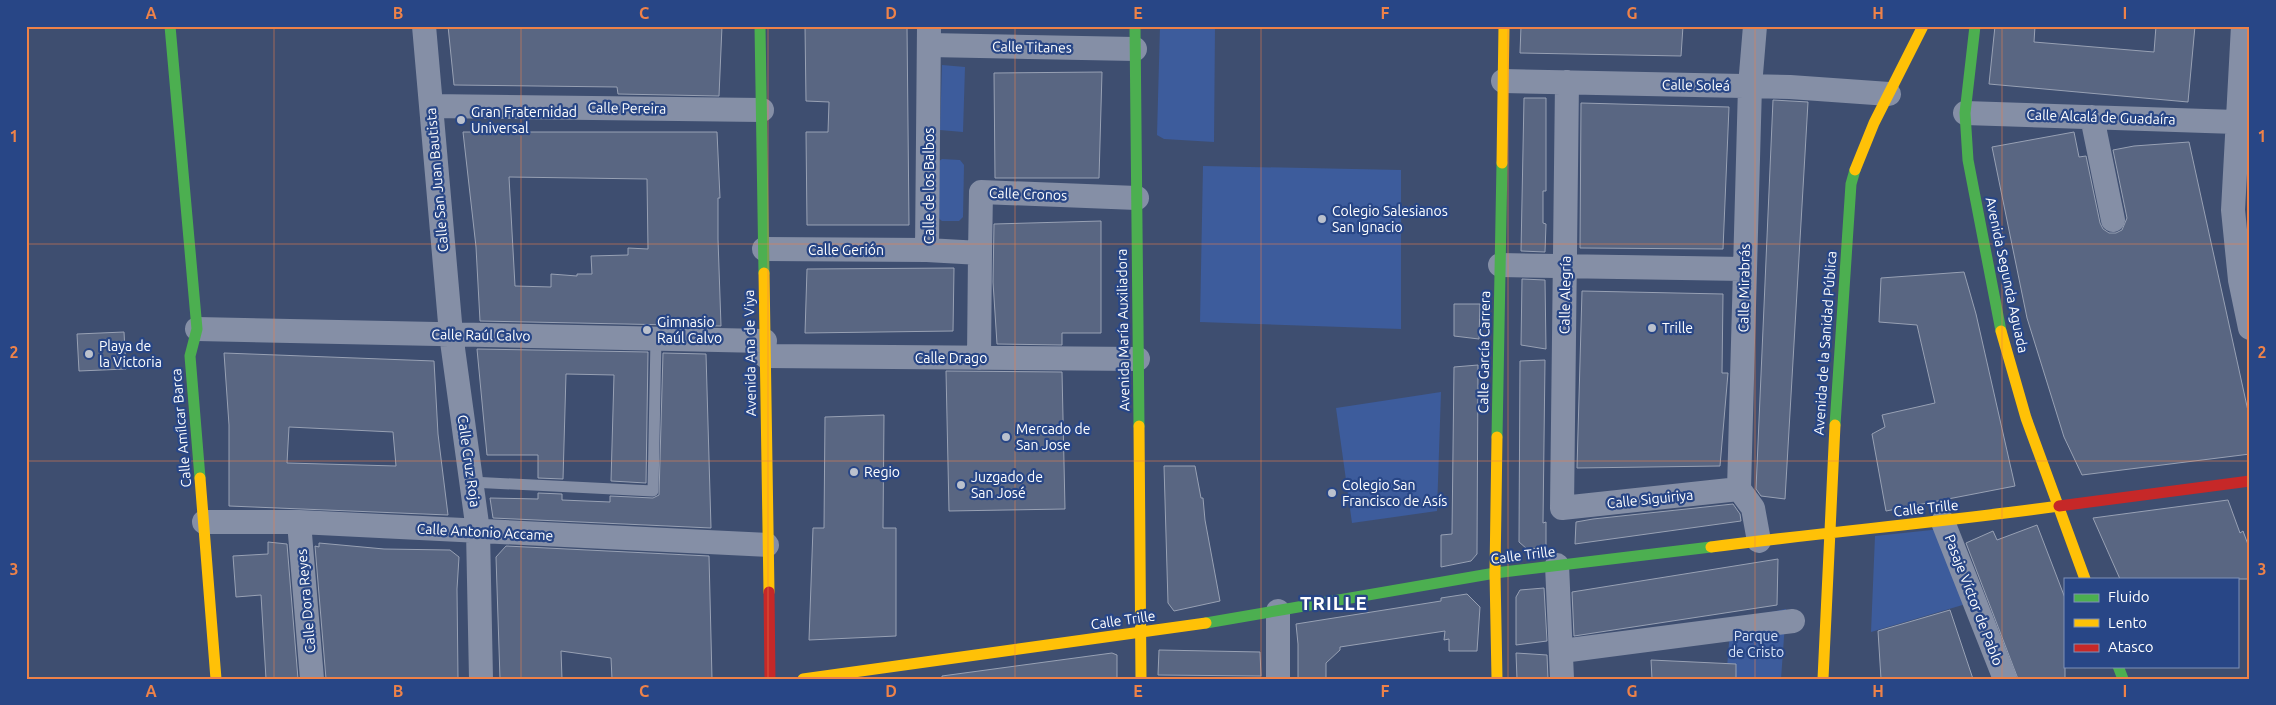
<svg xmlns="http://www.w3.org/2000/svg" width="2276" height="705" viewBox="0 0 2276 705" font-family="Ubuntu,sans-serif">
  <rect width="100%" height="100%" fill="#3e4e70"/>
  <!-- green -->
  <path fill="#3d5c9c" d="M1160 26H1215L1214 142 1164 139 1157 135Z
    M942 65 965 67 963 132 940 130Z
    M942 159 960 160 964 165 963 217 959 221H942L937 217 938 162Z
    M1203 166 1401 170V329L1200 322Z
    M1441 392 1437 511 1352 523 1336 408Z
    M1941 529 1966 604 1871 632 1875 536Z
    M1786 609 1781 679H1726L1731 620Z"/>
  <!-- building -->
  <path fill="#596682" stroke="#98a1b4" fill-rule="evenodd" d="M448 26H722L719 96 618 94 617 87 454 85Z
    M805 26H907L909 225H807L806 132H828L829 102 806 101Z
    M1521 26H1683L1681 56 1520 53Z
    M1995 26H2035L2034 42 2154 52 2156 26H2195L2188 102 1989 84Z
    M1102 72 1099 178H995L994 73Z
    M1524 98H1546V191H1543V223L1546 224 1545 252 1521 251Z
    M1773 100 1808 102 1785 499 1761 496 1756 489Z
    M1581 103 1729 107 1723 249 1580 248Z
    M463 132H717L720 198H718V239L721 326 480 321 476 247ZM509 177 647 179 648 249 628 248V255L591 256 592 274H577V276L551 274V287L515 286Z
    M2074 132 2079 157 2086 156 2100 223 2103 229 2109 233H2116L2122 230 2127 218 2113 150 2134 146 2189 142 2250 420V454L2082 475 2064 437 2027 318 1992 147Z
    M1101 221V333H1062V345L997 344 993 282 994 224Z
    M954 268 953 331 805 333 807 269Z
    M1964 272 1976 314 2015 486 1886 511 1872 434 1885 427 1882 415 1935 403 1917 325 1879 322 1881 278Z
    M1522 279 1545 280 1546 349 1521 345Z
    M1582 291 1723 294 1722 373H1728L1720 466 1577 468Z
    M1454 304H1480L1479 339 1454 336Z
    M124 332 126 369 79 371 77 334Z
    M477 349 648 352 646 483 611 481 614 375 566 374 563 479 538 478V455H487Z
    M224 353 434 361 438 434 448 515 229 506V425ZM289 427 393 432 396 466 287 463Z
    M663 353 706 354 711 528 493 518 490 498 538 499V493L562 494V500L610 502V496L653 498 659 495Z
    M1545 360 1543 523 1546 522V548L1527 549 1519 542 1520 361Z
    M1478 365 1477 554 1471 561 1441 567V535L1452 534 1454 367Z
    M946 371 1062 372 1065 509 949 511Z
    M884 415 883 528H896V636L809 640 813 528H824L825 417Z
    M1164 466H1195L1201 498H1203L1205 520 1220 601 1174 611 1168 603Z
    M2228 500 2240 533 2243 531 2250 550V579H2120L2093 518Z
    M1733 504 1740 514 1741 521 1575 544 1576 522 1593 519Z
    M2037 525 2065 598V679H2018L1966 543 1993 531 1997 540Z
    M268 542 287 544 298 679H266L261 595 236 597 233 556 268 554Z
    M319 543 384 549 450 550 459 557 457 589 458 679H326L315 546 319 547Z
    M506 546 709 556 712 679H612L611 658 561 651 562 679H500L496 557Z
    M1778 559 1777 605 1574 636 1572 592Z
    M1544 588 1547 641 1516 645V597L1520 590Z
    M1467 594 1480 607 1477 651H1449V639L1444 640 1445 631 1340 647V650L1326 663V679H1298V644L1296 624 1441 601V598Z
    M1950 610 1973 679H1881L1878 631Z
    M1159 650 1260 652 1261 676 1158 675Z
    M1112 653 1117 655V679H942V676Z
    M1516 653 1547 655 1548 679H1517Z
    M1651 660 1736 664V679H1652Z"/>
  <g fill="none" stroke-linecap="round" stroke-linejoin="round">
    <!-- lane -->
    <path stroke="#858fa6" stroke-width="11" d="M471 482 653 491 656 339"/>
    <!-- street -->
    <path stroke="#858fa6" stroke-width="24" d="M424 26 451 334 478 531 481 679
      M929 26 927 250 980 253 979 358
      M2243 26 2233 210 2240 280 2250 328
      M929 45 1135 49
      M1503 81 1790 87 1889 94
      M1567 82 1562 508 1739 489
      M431 106 762 110
      M1965 113 2236 122
      M2092 117 2113 220
      M764 249 927 250
      M980 253 981 192 1137 198
      M1500 265 1744 269
      M197 329 765 341
      M765 356 1138 359
      M1739 489 1750 86 1755 26
      M1739 489 1753 508 1759 541
      M204 522H299L767 545
      M299 522 312 679
      M1943 522 2005 679
      M1557 565 1562 679
      M1562 651 1793 621
      M1278 679V611"/>
    <!-- fast -->
    <path stroke="#4caf50" stroke-width="11" d="M170 26 197 329 190 356 200 478
      M760 26 764 273
      M1135 26 1139 426
      M1975 26 1965 113 1968 160 2001 331
      M1835 425 1851 184 1855 170
      M1497 437 1502 163
      M1206 623 1495 573 1711 547
      M2118 666 2123 679"/>
    <!-- slow -->
    <path stroke="#ffc107" stroke-width="11" d="M1502 163 1504 26
      M1855 170 1874 123 1923 26
      M764 273 769 592
      M2001 331 2026 418 2085 579
      M1139 426 1141 679
      M200 478 216 679
      M1711 547C1827 532 1943 522 2059 506
      M803 679 1206 623
      M1497 679 1495 573 1497 437
      M1823 679 1835 425"/>
    <!-- jam -->
    <path stroke="#c62828" stroke-width="11" d="M2059 506 2250 481
      M769 592 770 679"/>
  </g>
  <!-- grid -->
  <path fill="none" stroke="#ee8249" stroke-width="1" stroke-opacity="0.55" d="M274 26V679M521 26V679M768 26V679M1015 26V679M1261 26V679M1508 26V679M1755 26V679M2002 26V679M26 244H2250M26 461H2250"/>
  <!-- markers -->
  <g fill="#bbc1cd" stroke="#284686" stroke-width="2">
    <circle cx="461" cy="120" r="5"/>
    <circle cx="1322" cy="219" r="5"/>
    <circle cx="1652" cy="328" r="5"/>
    <circle cx="647" cy="330" r="5"/>
    <circle cx="89" cy="354" r="5"/>
    <circle cx="1006" cy="437" r="5"/>
    <circle cx="854" cy="472" r="5"/>
    <circle cx="961" cy="485" r="5"/>
    <circle cx="1332" cy="493" r="5"/>
  </g>
  <g text-anchor="middle" dominant-baseline="central" stroke-width="4.5" stroke-linejoin="round" paint-order="stroke">
    <!-- street labels -->
    <g font-size="14" fill="#fff" stroke="#284686">
      <text transform="translate(1032 47) rotate(1)">Calle Titanes</text>
      <text transform="translate(1696 85) rotate(1)">Calle Soleá</text>
      <text transform="translate(627 108) rotate(1)">Calle Pereira</text>
      <text transform="translate(2101 117) rotate(2)">Calle Alcalá de Guadaíra</text>
      <text transform="translate(437 180) rotate(-95)">Calle San Juan Bautista</text>
      <text transform="translate(929 186) rotate(-90)">Calle de los Balbos</text>
      <text transform="translate(1028 194) rotate(2)">Calle Cronos</text>
      <text x="846" y="250">Calle Gerión</text>
      <text transform="translate(2007 275) rotate(78)">Avenida Segunda Aguada</text>
      <text transform="translate(1744 288) rotate(-89)">Calle Mirabrás</text>
      <text transform="translate(1565 295) rotate(-89)">Calle Alegría</text>
      <text transform="translate(1123 330) rotate(-91)">Avenida María Auxiliadora</text>
      <text transform="translate(481 335) rotate(1)">Calle Raúl Calvo</text>
      <text transform="translate(1825 343) rotate(-86)">Avenida de la Sanidad Pública</text>
      <text transform="translate(1484 352) rotate(-89)">Calle García Carrera</text>
      <text transform="translate(750 353) rotate(-91)">Avenida Ana de Viya</text>
      <text x="951" y="358">Calle Drago</text>
      <text transform="translate(181 428) rotate(-95)">Calle Amílcar Barca</text>
      <text transform="translate(469 461) rotate(82)">Calle Cruz Roja</text>
      <text transform="translate(1650 499) rotate(-6)">Calle Siguiriya</text>
      <text transform="translate(1926 508) rotate(-6)">Calle Trille</text>
      <text transform="translate(485 532) rotate(3)">Calle Antonio Accame</text>
      <text transform="translate(1523 555) rotate(-7)">Calle Trille</text>
      <text transform="translate(1974 600) rotate(69)">Pasaje Víctor de Pablo</text>
      <text transform="translate(306 601) rotate(-95)">Calle Dora Reyes</text>
      <text transform="translate(1123 620) rotate(-8)">Calle Trille</text>
    </g>
    <!-- poi labels -->
    <g font-size="14" fill="#fff" stroke="#284686" text-anchor="start">
      <text x="471" y="112">Gran Fraternidad<tspan x="471" dy="16">Universal</tspan></text>
      <text x="1332" y="211">Colegio Salesianos<tspan x="1332" dy="16">San Ignacio</tspan></text>
      <text x="657" y="322">Gimnasio<tspan x="657" dy="16">Raúl Calvo</tspan></text>
      <text x="1662" y="328">Trille</text>
      <text x="99" y="346">Playa de<tspan x="99" dy="16">la Victoria</tspan></text>
      <text x="1016" y="429">Mercado de<tspan x="1016" dy="16">San Jose</tspan></text>
      <text x="864" y="472">Regio</text>
      <text x="971" y="477">Juzgado de<tspan x="971" dy="16">San José</tspan></text>
      <text x="1342" y="485">Colegio San<tspan x="1342" dy="16">Francisco de Asís</tspan></text>
    </g>
    <!-- park labels -->
    <g font-size="14" fill="#d7e2f6" stroke="#284686">
      <text x="1756" y="636">Parque<tspan x="1756" dy="16">de Cristo</tspan></text>
    </g>
    <!-- district labels -->
    <g font-size="19" font-weight="bold" letter-spacing="1" fill="#fff" stroke="#284686">
      <text x="1334" y="603">TRILLE</text>
    </g>
  </g>
  <!-- border -->
  <rect width="2276" height="705" fill="none" stroke="#284686" stroke-width="55"/>
  <!-- legend -->
  <rect x="2064" y="578" width="175" height="90" fill="#284686" stroke="#7e90b6"/>
  <rect x="2074" y="594" width="25" height="8" fill="#4caf50" stroke="#7e90b6"/>
  <text x="2108" y="602" font-size="15" fill="#ffffff">Fluido</text>
  <rect x="2074" y="619" width="25" height="8" fill="#ffc107" stroke="#7e90b6"/>
  <text x="2108" y="628" font-size="15" fill="#ffffff">Lento</text>
  <rect x="2074" y="644" width="25" height="8" fill="#c62828" stroke="#7e90b6"/>
  <text x="2108" y="652" font-size="15" fill="#ffffff">Atasco</text>
  <rect x="28" y="28" width="2220" height="650" fill="none" stroke="#ee8249" stroke-width="2"/>
  <g font-size="16" text-anchor="middle" font-weight="bold" fill="#ee8249">
    <text x="151" y="19">A</text>
    <text x="398" y="19">B</text>
    <text x="644" y="19">C</text>
    <text x="891" y="19">D</text>
    <text x="1138" y="19">E</text>
    <text x="1385" y="19">F</text>
    <text x="1632" y="19">G</text>
    <text x="1878" y="19">H</text>
    <text x="2125" y="19">I</text>
    <text x="14" y="142">1</text>
    <text x="2262" y="142">1</text>
    <text x="14" y="358">2</text>
    <text x="2262" y="358">2</text>
    <text x="14" y="575">3</text>
    <text x="2262" y="575">3</text>
    <text x="151" y="697">A</text>
    <text x="398" y="697">B</text>
    <text x="644" y="697">C</text>
    <text x="891" y="697">D</text>
    <text x="1138" y="697">E</text>
    <text x="1385" y="697">F</text>
    <text x="1632" y="697">G</text>
    <text x="1878" y="697">H</text>
    <text x="2125" y="697">I</text>
  </g>
</svg>
